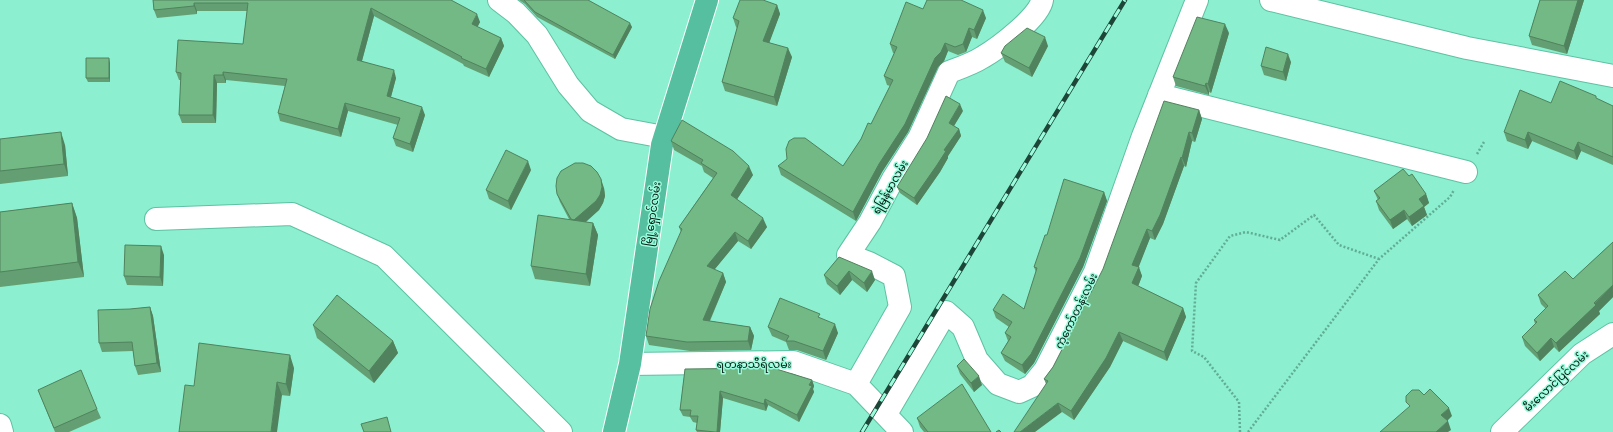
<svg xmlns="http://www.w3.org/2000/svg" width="1613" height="432" viewBox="0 0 1613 432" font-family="'Public Sans','Noto Sans Myanmar',sans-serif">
  <rect width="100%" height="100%" fill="#8cefcf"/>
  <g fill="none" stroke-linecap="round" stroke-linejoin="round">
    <defs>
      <path id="minor" d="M499 0 516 13 537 35 568 85 590 111 621 129 664 137
        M1271 0 1467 48 1613 76
        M1159 95 1466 172
        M156 219 292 214 384 256 561 432
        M630 364 793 362 856 384 902 432
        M856 384 900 307 894 276 869 263 848 255 870 222 893 179 919 138 949 72C960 68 972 64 983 57 997 49 1040 17 1042 0
        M886 414 946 312 963 327 977 360 998 384 1019 392 1032 386 1045 370 1095 272 1143 136 1197 0
        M0 425 2 432
        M1502 432 1582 354 1613 334"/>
      <path id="highway" d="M614 432 630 364 662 145 707 0"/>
    </defs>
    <!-- minor casing -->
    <use href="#minor" stroke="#5ec1a3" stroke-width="24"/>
    <!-- highway casing -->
    <use href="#highway" stroke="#fff" stroke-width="24"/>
    <!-- path -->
    <path stroke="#61ad94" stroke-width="2.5" stroke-dasharray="2 2" stroke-linecap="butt" d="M1477 154 1484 142
      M1240 432 1239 402 1204 357 1192 351 1196 283 1230 236 1246 232 1280 240 1314 215 1339 245 1379 259
      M1248 432 1379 259 1450 197 1454 190"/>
    <!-- minor -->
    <use href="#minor" stroke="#fff" stroke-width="22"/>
    <!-- highway -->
    <use href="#highway" stroke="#55bfa0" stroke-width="22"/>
    <defs>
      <path id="rail" d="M862 432 1125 0"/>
    </defs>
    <!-- rail casing -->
    <use href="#rail" stroke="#1d4538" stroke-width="4.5"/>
    <!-- rail -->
    <use href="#rail" stroke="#9afcdc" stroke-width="3" stroke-dasharray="9" stroke-linecap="butt"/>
  </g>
  <!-- wall -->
  <path fill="#639f72" d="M153 0H451L480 22 477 27 501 38 504 46 489 77 464 66 463 64 374 16 362 61 396 78 391 97 425 115 413 152 396 146 393 138 398 125 348 111 341 137 280 121 278 113 285 86 226 80V83H217L216 123H182L179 115 181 80H179L176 72 243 44 247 11H197V14L157 18 154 10Z
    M519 0H588L632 27 615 59 537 17 525 4Z
    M1540 0H1584L1567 54 1532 45 1529 36Z
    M777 5 780 14 769 42 792 57 777 106 725 91 722 82 737 28 736 27 733 18Z
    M923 9 986 18 977 39 972 37 966 52 958 55 948 51 944 61 938 67 908 132 882 172 856 221 781 175 778 166H843L871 124 890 86 887 85 884 76 894 53H893L890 44Z
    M1229 33 1211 93 1209 92V95L1176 86 1173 77Z
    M1048 46 1032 77 1005 62 1001 53Z
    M1291 62 1286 81 1264 75 1261 66Z
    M110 63V82H88L86 78Z
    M1597 99 1613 106V165L1581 151 1577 160 1532 141 1528 149 1507 141 1504 132 1551 103Z
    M1199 110 1202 119 1195 142 1192 141 1186 167 1184 166 1163 224 1155 240 1150 238 1138 267 1142 276 1138 286 1183 308 1186 317 1167 361 1123 341 1110 367 1074 420 1062 412 1046 384 1044 379 1053 367Z
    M963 111 954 126 959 129 961 136 948 156V158L940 172 917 205 900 193 897 187Z
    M0 139 65 145 68 176 0 184Z
    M671 141 753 175 737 199 767 227 751 249 738 241 714 270 723 273 726 282 710 321 750 327 754 336 751 350 690 351 649 345 646 336 681 232 679 227 713 178 704 172 702 166 674 150Z
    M531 170 511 210 489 199 486 190Z
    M1409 176 1426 194 1429 203 1424 207 1427 215 1412 226 1407 219 1393 229 1379 210 1376 201 1378 200 1374 191Z
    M604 188 605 196 603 203 599 210 586 222 593 223 598 235 590 286 535 279 531 266 569 219 560 202 557 194Z
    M1104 192 1107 201 1083 267 1034 363 1025 374 1005 361 1001 353 1008 341 1005 333 1009 327 996 318 993 310 1024 309 1036 272 1034 267 1047 235Z
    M72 203 77 218 84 277 0 287V212Z
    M1613 242V297L1599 311 1600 314 1559 352 1554 347 1540 361 1525 346 1522 337 1535 324 1534 320 1546 309 1541 304 1538 295 1573 279Z
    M164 255 163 286 127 285 124 276Z
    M839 257 875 280 867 292 852 280 840 295 827 284 824 275Z
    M150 307 153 316 161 372 138 375 135 366 133 351 102 352 99 343 130 309Z
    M821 318 838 333 826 360 797 350H789L786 342 772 336 768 327Z
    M313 325 393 341 398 353 374 383 317 338Z
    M957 366 982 385 974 392 960 374Z
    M294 368 290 396 194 386Z
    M685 369 812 380 814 386 813 389 814 392 799 422 768 405 766 411 723 398 720 432H697L696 430 697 423 693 422 690 417 683 416 680 410Z
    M38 390 97 409 101 418 69 432H55Z
    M917 418 991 432H924L920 427Z"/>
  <!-- shaded-wall -->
  <path fill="#50825d" d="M1578 0H1584L1567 54 1564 46Z
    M194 3 197 11V14L194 6Z
    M777 5 780 14 767 49 763 41Z
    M371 8 374 16 360 68 357 60Z
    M983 10 986 18 977 39 974 30Z
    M477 14 480 22 475 32 472 24Z
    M630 23 632 27 615 59 613 55Z
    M1225 24 1229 33 1211 93 1208 84Z
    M969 28 972 37 966 52 963 44Z
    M1045 37 1048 46 1032 77 1029 68Z
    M501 38 504 46 489 77 486 69Z
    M945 43 948 51 944 61 938 67 908 132 882 172 856 221 853 212 935 58Z
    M788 48 792 57 777 106 774 97Z
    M1288 54 1291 62 1286 81 1283 72Z
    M109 58 110 63V82L109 78Z
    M394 70 396 78 389 104 387 96Z
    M223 72 226 80V83L223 75Z
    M214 75 217 83 216 123 213 115Z
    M1206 83 1209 92V95L1205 86Z
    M345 103 348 111 341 137 338 129Z
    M960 104 963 111 952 129 949 123Z
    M422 107 425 115 413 152 410 144Z
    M1199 110 1202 119 1195 142 1192 133Z
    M959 129 961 136 948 156V158L940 172 917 205 914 198 944 150Z
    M61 132 65 145 68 176 64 164Z
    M1189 132 1192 141 1186 167 1182 158Z
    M1528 132 1532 141 1528 149 1525 140Z
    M1578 142 1581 151 1577 160 1574 151Z
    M1181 157 1184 166 1163 224 1155 240 1152 231Z
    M528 161 531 170 511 210 508 201Z
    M749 166 753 175 734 204 731 195Z
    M601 179 604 188 605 196 603 203 599 210 575 231 572 222Z
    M1104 192 1107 201 1083 267 1034 363 1025 374 1022 365Z
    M1426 194 1429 203 1424 207 1427 215 1412 226 1409 217 1419 199Z
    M72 203 77 218 84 277 78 262Z
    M1404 210 1407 219 1393 229 1390 220Z
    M763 218 767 227 751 249 748 241Z
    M593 223 598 235 590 286 586 274Z
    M1147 229 1150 238 1136 274 1132 265Z
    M735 232 738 241 710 275 707 266Z
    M161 246 164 255 163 286 160 277Z
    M1139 267 1142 276 1136 292 1132 283Z
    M849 271 852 280 840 295 837 286Z
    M872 271 875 280 867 292 864 283Z
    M723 273 726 282 706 329 703 320Z
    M1613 285V297L1599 311 1600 314 1559 352 1556 343Z
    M150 307 153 316 161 372 157 363Z
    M1183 308 1186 317 1167 361 1164 352Z
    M835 324 838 333 826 360 823 351Z
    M750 327 754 336 751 350 748 341Z
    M1119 332 1123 341 1110 367 1074 420 1071 411Z
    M1551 338 1554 347 1540 361 1537 353Z
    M393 341 398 353 374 383 369 371Z
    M290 355 294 368 290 396 286 384Z
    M979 376 982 385 974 392 971 383Z
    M812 380 814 386 813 389 814 392 799 422 797 415Z
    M277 382 282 395 277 432H271Z
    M720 391 723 398 720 432H717Z
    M765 399 768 405 766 411 764 404Z
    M1058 403 1062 412 1035 432H1020Z
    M1449 408 1452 416 1445 423 1441 415Z
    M1448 421 1451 430 1448 432H1436Z"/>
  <!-- building -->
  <path fill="#73b985" stroke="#50825d" d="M153 0H451L477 14 472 24 501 38 486 69 461 58 462 57 371 8 357 60 394 70 387 96 422 107 410 144 393 138 400 118 345 103 338 129 278 113 287 79 223 72V75H214L213 115H179L181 73 176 72 178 40 243 44 248 3H194V6L154 10Z
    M524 0H588L630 23 613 55 535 12Z
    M740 0H763L777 5 763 41 788 48 774 97 722 82 739 21 733 18Z
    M927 0H961L983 10 974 30 969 28 963 44 955 47 945 43 941 52 935 58 905 124 879 164 853 212 778 166 787 159 786 149 789 141 794 138H805L843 166 861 139 868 123 871 124 893 80 884 76 897 47 890 44 906 2 923 9Z
    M1540 0H1578L1564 46 1529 36Z
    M1197 17 1225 24 1208 84 1206 83 1205 86 1173 77Z
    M1027 28 1045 37 1029 68 1001 53 1005 46Z
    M1266 47 1288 54 1283 72 1261 66Z
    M86 58H109V78H86Z
    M1560 81 1596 96V98L1613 106V157L1578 142 1574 151 1528 132 1525 140 1504 132 1520 90 1551 103Z
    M946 96 960 104 949 123 959 129 944 150 946 151 937 165 914 198 897 187 927 138Z
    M1164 101 1199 110 1192 133 1189 132 1182 158 1181 157 1160 215 1152 231 1147 229 1132 265 1139 267 1132 283 1183 308 1164 352 1119 332 1106 358 1071 411 1058 403 1020 432H1014L1048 381 1044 379 1053 367 1103 269Z
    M682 120 733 151 749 166 731 195 763 218 748 241 735 232 707 266 723 273 703 320 750 327 748 341 687 342 646 336 650 309 659 281 682 229 679 227 717 173 701 163 703 160 671 141Z
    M61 132 64 164 0 171V139Z
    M506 150 528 161 508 201 486 190Z
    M575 163H583L591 166 597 172 601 179 602 187 600 195 596 201 574 220 571 219 557 194 556 186 557 178 561 171Z
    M1403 169 1409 176 1412 174 1426 194 1419 199 1424 206 1409 217 1404 210 1390 220 1376 201 1380 198 1374 191Z
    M1064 179 1104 192 1080 258 1031 354 1022 365 1001 353 1011 337 1005 333 1012 322 993 310 1003 294 1024 309 1037 268 1034 267 1045 235H1047Z
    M72 203 78 262 0 272V212Z
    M538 215 593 223 586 274 531 266Z
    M1613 242V285L1594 303 1596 305 1556 343 1551 338 1537 353 1522 337 1537 322 1534 320 1548 306 1538 295 1565 271 1573 279Z
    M125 245 161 246 160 277 124 276Z
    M839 257 872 271 864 283 849 271 837 286 824 275Z
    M337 295 393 341 369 371 313 325Z
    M780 298 820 314 818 317 835 324 823 351 794 341H786L789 336 768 327Z
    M150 307 157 363 135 366 132 342 99 343 98 310 130 309Z
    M199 343 290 355 286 384 277 382 271 432H179L185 385 194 386Z
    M964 359 979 376 971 383 957 366Z
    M773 368 812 380 809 385 812 386 797 415 765 399 764 404 720 391 717 432H715L696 430 698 416H690L691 410H680L685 369Z
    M81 370 97 409 54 428 38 390Z
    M962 384 991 432H928L917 418Z
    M1430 389 1449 408 1441 415 1448 421 1436 432H1380L1410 406 1406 402V396L1412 390H1419L1424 395Z
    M387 417 391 432H364L361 424Z
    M999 430 1001 432H996Z"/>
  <g text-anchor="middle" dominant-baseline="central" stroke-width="3" stroke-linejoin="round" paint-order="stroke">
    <!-- street labels -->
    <g font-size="11" fill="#001910" stroke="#9afcdc">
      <text transform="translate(890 187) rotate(-60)">ရဲမြန်မာလမ်း</text>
      <text transform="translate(652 214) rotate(-82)">မြို့ရှောင်လမ်း</text>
      <text transform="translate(1076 311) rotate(-64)">ကံ့ကော်တန်းလမ်း</text>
      <text x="754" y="364">ရတနာသီရိလမ်း</text>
      <text transform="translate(1556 381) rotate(-43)">မီးလောင်ပြင်လမ်း</text>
    </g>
  </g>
</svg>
